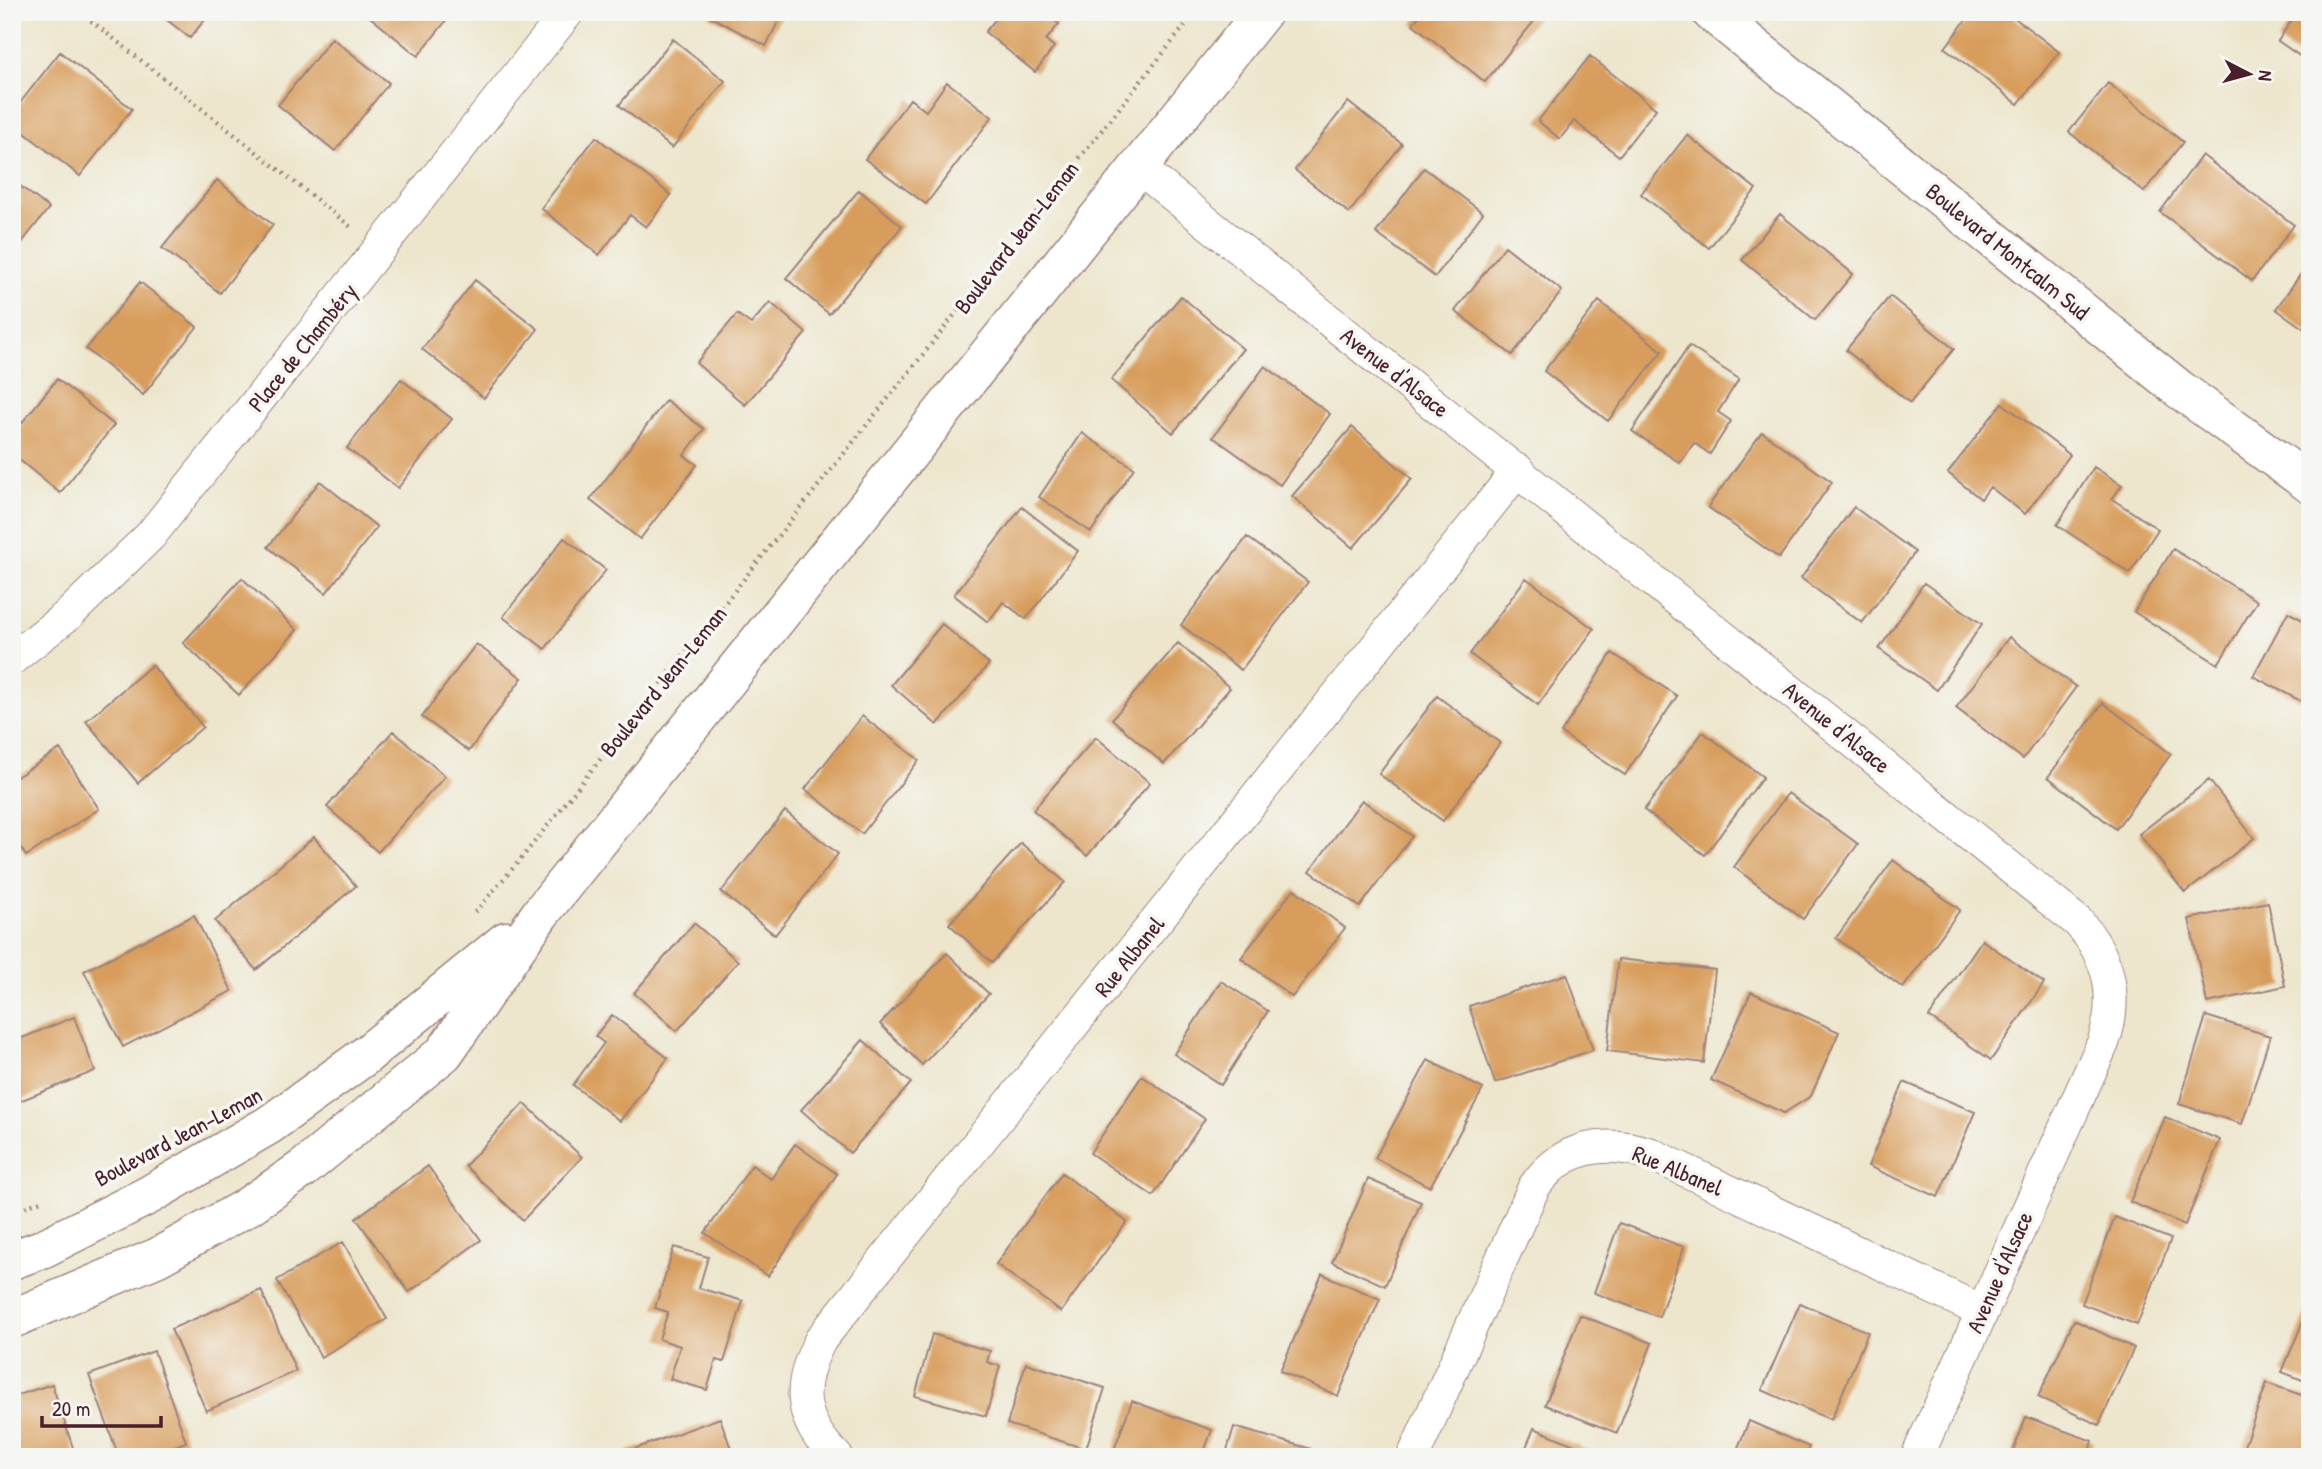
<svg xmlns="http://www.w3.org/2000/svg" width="2322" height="1469" viewBox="0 0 2322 1469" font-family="'Patrick Hand',sans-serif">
  <rect width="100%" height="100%" fill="#f6f6f2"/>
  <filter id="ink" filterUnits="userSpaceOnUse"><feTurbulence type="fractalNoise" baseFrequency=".0143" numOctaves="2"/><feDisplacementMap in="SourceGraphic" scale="14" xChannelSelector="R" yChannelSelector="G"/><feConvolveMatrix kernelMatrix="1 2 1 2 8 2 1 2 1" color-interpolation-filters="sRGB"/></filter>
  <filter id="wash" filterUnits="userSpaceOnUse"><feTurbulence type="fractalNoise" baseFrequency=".00686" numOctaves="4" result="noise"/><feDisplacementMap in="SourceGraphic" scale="28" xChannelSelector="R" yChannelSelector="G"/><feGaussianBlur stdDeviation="1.57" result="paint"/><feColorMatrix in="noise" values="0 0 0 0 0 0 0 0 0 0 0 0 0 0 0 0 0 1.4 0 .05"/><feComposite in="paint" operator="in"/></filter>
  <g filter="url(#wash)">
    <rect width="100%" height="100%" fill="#ede6cd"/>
    <g id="blocks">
      <!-- building -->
      <path fill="#d89d5b" d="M157 12H211L190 38Z
        M364 12H453L418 56Z
        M710 12H783L766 46 709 16Z
        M1001 12H1056L1051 18 1059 24 1046 40 1054 47 1035 72 985 32Z
        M1422 12H1535L1539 15 1485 82 1413 24Z
        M1972 12H2007L2059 52 2018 104 1945 48Z
        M2297 12H2310V63L2278 41Z
        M332 38 389 83 335 151 278 105Z
        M673 39 725 81 672 148 619 105Z
        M60 52 132 109 80 176 12 123V113Z
        M1590 56 1656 109 1619 156 1574 121 1560 139 1538 121Z
        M947 82 992 117 926 204 865 159 910 99 926 111Z
        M2108 83 2183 142 2144 192 2069 132Z
        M1348 102 1402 144 1349 213 1295 170Z
        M1687 135 1756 189 1709 248 1641 194Z
        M596 137 671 195 646 227 630 215 599 255 541 208Z
        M2202 155 2294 225 2252 281 2160 212Z
        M1424 168 1483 213 1435 277 1376 233Z
        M12 180 49 208 12 255Z
        M217 180 273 225 220 293 162 248Z
        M859 190 902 226 829 314 786 278Z
        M1780 214 1853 274 1815 320 1742 260Z
        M1505 246 1562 291 1512 355 1455 311Z
        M2310 261V333L2276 309Z
        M475 280 538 329 484 398 422 349Z
        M140 282 197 327 143 395 86 349Z
        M1181 296 1243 349 1173 433 1111 380Z
        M1890 296 1954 349 1910 403 1846 350Z
        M1599 301 1662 351 1608 421 1544 371Z
        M770 302 806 333 745 405 696 363 737 314 751 324Z
        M1689 346 1739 379 1718 412 1731 421 1710 454 1694 443 1680 463 1632 431Z
        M1265 366 1330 414 1280 485 1213 437Z
        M57 379 114 425 60 493 12 454V435Z
        M401 379 452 419 398 488 347 448Z
        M666 400 704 429 684 455 697 465 640 539 590 500Z
        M2002 403 2070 455 2025 514 1990 487 1981 499 1948 473Z
        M1352 427 1412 479 1353 548 1292 496Z
        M1762 432 1832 482 1779 558 1708 507Z
        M1082 433 1134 468 1091 532 1039 497Z
        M2094 467 2122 485 2112 499 2158 529 2130 573 2057 525Z
        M320 481 377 527 326 593 268 547Z
        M1022 507 1078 551 1026 619 1003 602 988 622 954 595Z
        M1854 507 1915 552 1862 623 1801 578Z
        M1247 537 1308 582 1241 670 1181 625Z
        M564 538 606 570 545 649 503 617Z
        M2173 549 2257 601 2218 664 2134 612Z
        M242 578 297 630 239 695 183 643Z
        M1526 578 1594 629 1538 705 1470 654Z
        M1924 583 1982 624 1937 690 1879 649Z
        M2288 612 2310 624V706L2253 676Z
        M942 624 989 664 937 725 891 685Z
        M2009 637 2076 687 2023 759 1956 708Z
        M1178 643 1230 688 1164 764 1112 719Z
        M476 644 522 678 469 751 422 717Z
        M1612 653 1677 696 1625 775 1561 733Z
        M152 665 203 727 138 783 86 721Z
        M1437 696 1500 743 1443 821 1379 774Z
        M2103 703 2171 754 2116 829 2048 777Z
        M862 716 919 760 862 834 805 789Z
        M393 731 445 776 378 852 327 807Z
        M1703 732 1763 777 1705 855 1644 810Z
        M1096 737 1150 783 1087 856 1033 810Z
        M60 749 99 809 26 856 12 834V780Z
        M2209 780 2254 838 2185 893 2139 834Z
        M1788 793 1858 844 1803 919 1734 867Z
        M1362 800 1412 836 1360 907 1310 871Z
        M785 811 838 854 775 935 721 892Z
        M314 837 356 886 256 970 215 921Z
        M1021 843 1065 882 992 963 949 924Z
        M1893 860 1960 910 1903 988 1836 938Z
        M1294 889 1345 928 1292 997 1241 958Z
        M2268 902 2285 986 2207 1003 2189 919Z
        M194 915 232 991 123 1047 84 971Z
        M694 923 738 961 677 1031 634 993Z
        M1982 940 2044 983 1991 1060 1929 1017Z
        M947 953 989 994 922 1065 880 1024Z
        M1618 959 1715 970 1704 1063 1607 1051Z
        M1567 974 1593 1050 1495 1083 1469 1006Z
        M1221 981 1268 1011 1221 1085 1174 1054Z
        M1751 992 1839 1032 1811 1096 1784 1113 1711 1080Z
        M612 1015 668 1058 620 1121 573 1085 604 1043 595 1036Z
        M2206 1016 2270 1036 2242 1124 2179 1104Z
        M74 1017 95 1071 12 1104V1042Z
        M863 1040 911 1083 850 1153 801 1110Z
        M1428 1060 1483 1089 1430 1187 1375 1158Z
        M1142 1076 1205 1119 1153 1196 1090 1153Z
        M1904 1082 1975 1112 1938 1197 1868 1166Z
        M524 1103 582 1157 523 1220 465 1166Z
        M2165 1117 2220 1140 2185 1225 2130 1202Z
        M795 1144 837 1174 768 1276 705 1233 752 1165 771 1179Z
        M428 1166 481 1240 409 1292 356 1218Z
        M1062 1173 1127 1222 1061 1312 996 1264Z
        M1368 1179 1421 1202 1385 1286 1332 1262Z
        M2115 1217 2171 1239 2137 1325 2082 1304Z
        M1619 1223 1684 1247 1659 1317 1594 1293Z
        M343 1242 387 1319 321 1357 277 1280Z
        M674 1247 708 1257 699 1288 743 1301 724 1362 716 1360 707 1390 670 1379 680 1346 659 1339 668 1312 655 1308Z
        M1322 1274 1380 1299 1338 1396 1280 1371Z
        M261 1290 296 1371 206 1411 171 1329Z
        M1800 1303 1868 1332 1831 1420 1762 1390Z
        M2310 1304V1383L2282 1372Z
        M1580 1315 1652 1343 1617 1433 1545 1405Z
        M2074 1320 2134 1348 2099 1425 2038 1397Z
        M932 1334 990 1351 987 1362 1000 1366 986 1416 915 1396Z
        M154 1351 186 1442 145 1457H119L89 1375Z
        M1026 1363 1105 1388 1086 1449 1007 1424Z
        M2267 1383 2310 1398V1457H2240Z
        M52 1384 76 1457H12V1397Z
        M1132 1401 1212 1430 1202 1457 1112 1455Z
        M2026 1417 2093 1441 2088 1457H2011Z
        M720 1418 734 1457H627L626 1452Z
        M1749 1421 1809 1447 1805 1457H1734Z
        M1234 1427 1311 1449 1309 1457H1225Z
        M1534 1428 1603 1457H1522Z"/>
    </g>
  </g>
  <g filter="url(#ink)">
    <use href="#blocks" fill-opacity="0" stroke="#9c827c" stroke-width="2"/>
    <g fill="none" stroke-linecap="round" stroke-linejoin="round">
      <defs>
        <path id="street" d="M1138 167 2078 922C2110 958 2119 997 2103 1043L1917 1457
          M12 659 69 614 150 536 568 12
          M837 1457C798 1420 796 1385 821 1339L1518 470
          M1413 1457 1534 1187C1563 1145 1605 1139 1651 1154L1981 1311"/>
        <path id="secondary" d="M1711 12 2179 389 2310 484
          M12 1260 42 1249 149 1195 269 1125 365 1056 506 941
          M12 1319 158 1257 247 1207 304 1168 444 1053 540 914 1263 12"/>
      </defs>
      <!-- street casing -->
      <use href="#street" stroke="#9c827c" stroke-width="34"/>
      <!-- secondary casing -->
      <use href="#secondary" stroke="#9c827c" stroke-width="41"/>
      <!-- path -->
      <path stroke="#9c827c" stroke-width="4.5" stroke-dasharray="2 5" stroke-linecap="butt" d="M80 12 351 227
        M475 912 520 860 1196 12
        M12 1212 44 1200"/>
      <!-- street -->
      <use href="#street" stroke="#fff" stroke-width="32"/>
      <!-- secondary -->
      <use href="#secondary" stroke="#fff" stroke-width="38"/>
    </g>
  </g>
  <g text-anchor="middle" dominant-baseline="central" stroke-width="7" stroke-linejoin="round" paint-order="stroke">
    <!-- street labels -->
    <g font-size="23" fill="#4a1f2b" stroke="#f6f6f2">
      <text transform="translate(1016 237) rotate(-52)">Boulevard Jean-Leman</text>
      <text transform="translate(2008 251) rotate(39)">Boulevard Montcalm Sud</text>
      <text transform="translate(302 347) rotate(-51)">Place de Chambéry</text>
      <text transform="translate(1395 372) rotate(38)">Avenue d'Alsace</text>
      <text transform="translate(663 681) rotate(-51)">Boulevard Jean-Leman</text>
      <text transform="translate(1837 727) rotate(39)">Avenue d'Alsace</text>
      <text transform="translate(1129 956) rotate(-51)">Rue Albanel</text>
      <text transform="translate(178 1136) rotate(-28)">Boulevard Jean-Leman</text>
      <text transform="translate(1678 1170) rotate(23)">Rue Albanel</text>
      <text transform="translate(1999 1272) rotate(-66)">Avenue d'Alsace</text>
    </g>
  </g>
  <!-- margin -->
  <rect width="2322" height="1469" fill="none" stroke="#f6f6f2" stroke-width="42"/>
  <!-- north arrow -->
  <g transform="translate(2249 74) rotate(96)" stroke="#f6f6f2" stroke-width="5" paint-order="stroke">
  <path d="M0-5L12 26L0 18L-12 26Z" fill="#4a1f2b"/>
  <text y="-10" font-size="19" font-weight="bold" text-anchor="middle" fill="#4a1f2b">N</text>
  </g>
  <!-- scale -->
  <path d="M42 1416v10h119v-10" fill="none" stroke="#4a1f2b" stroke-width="3.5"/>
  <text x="52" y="1416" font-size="21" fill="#4a1f2b" stroke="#f6f6f2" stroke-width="5" paint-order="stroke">20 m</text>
</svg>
